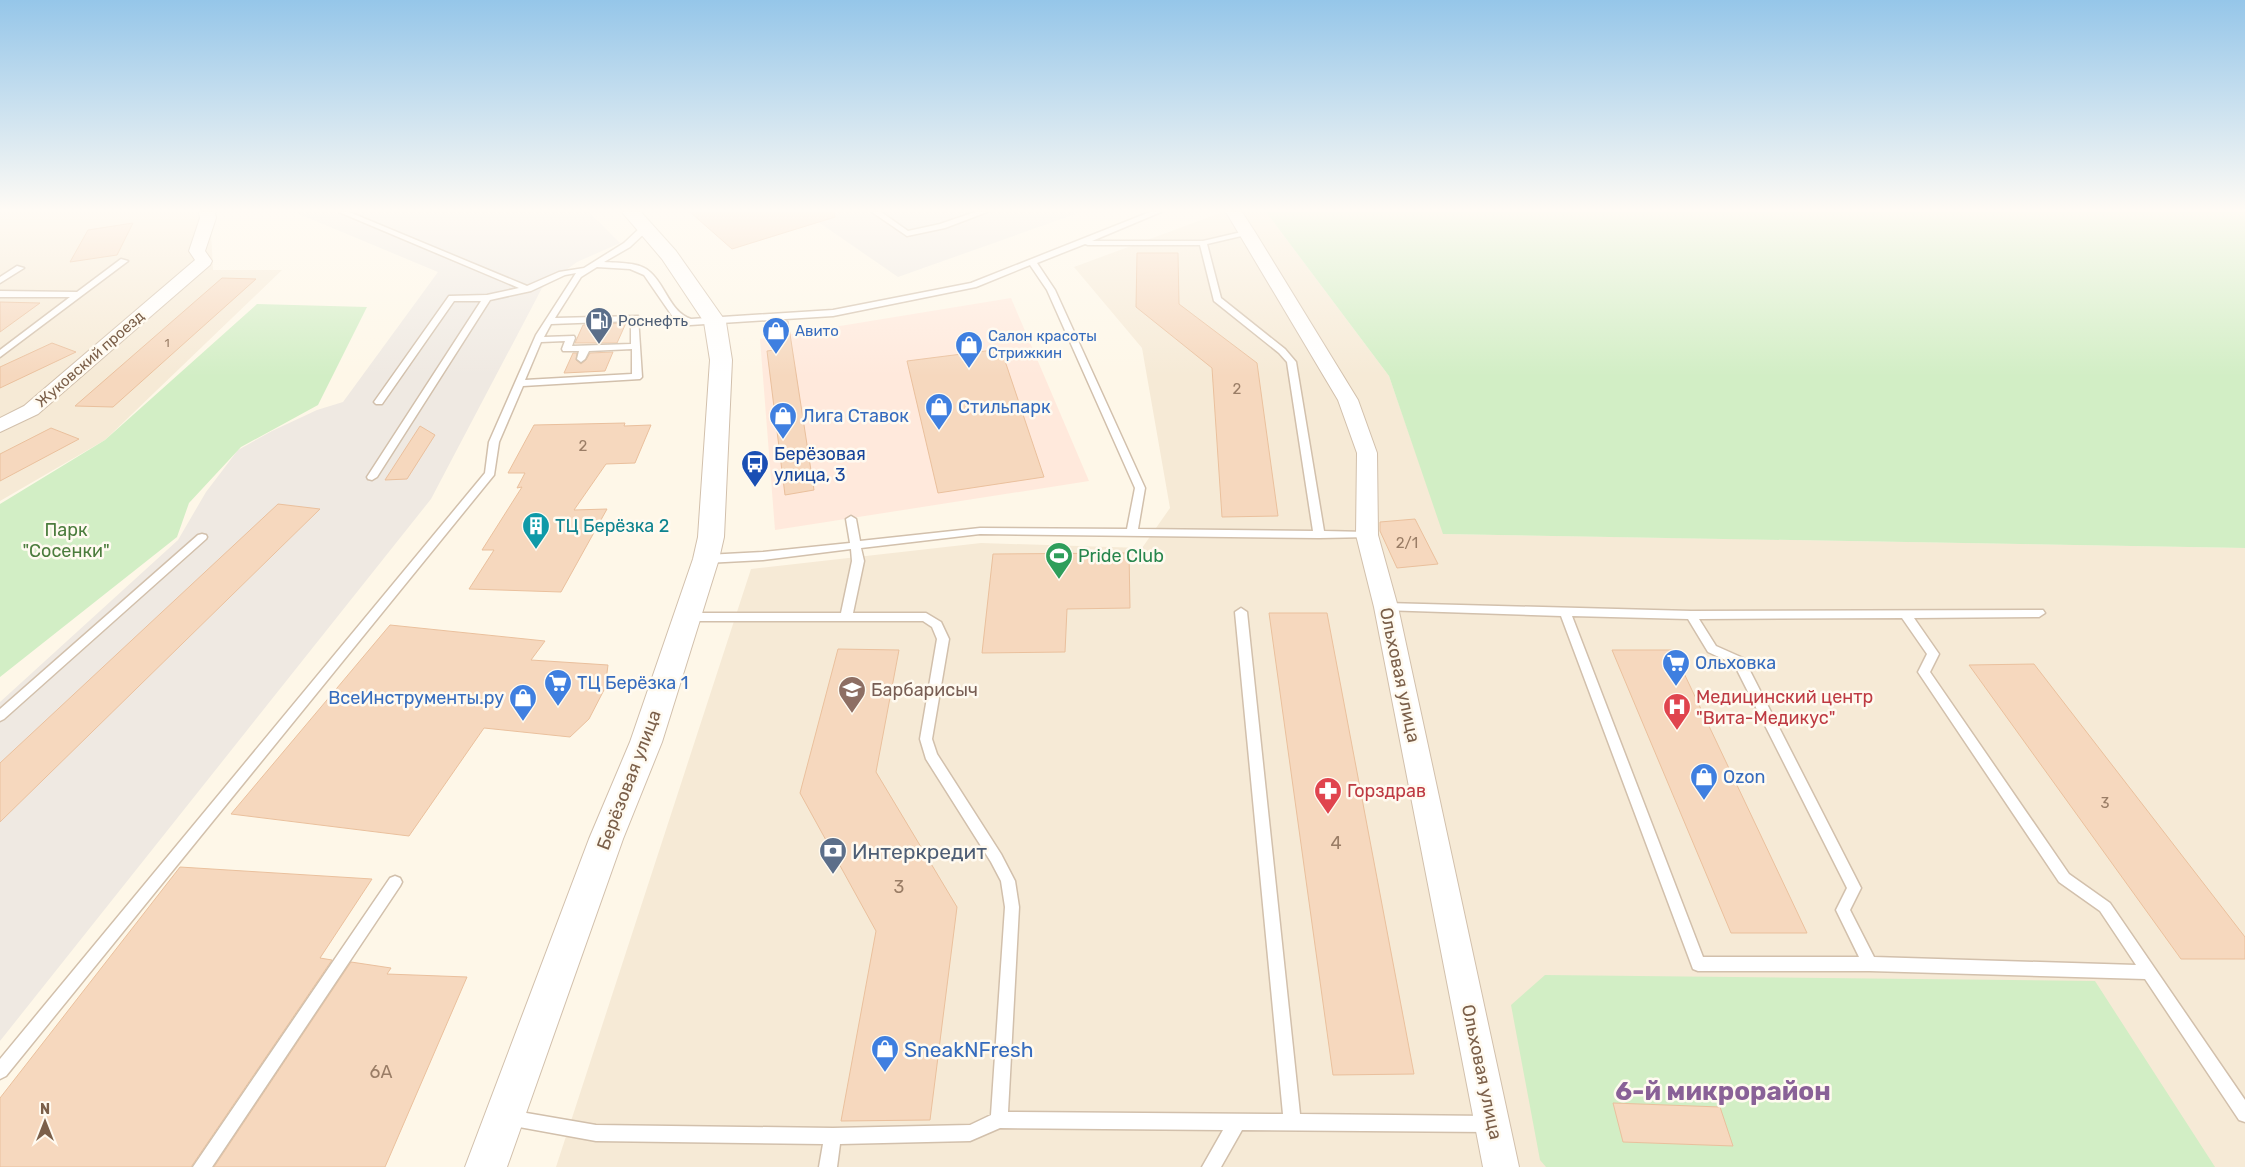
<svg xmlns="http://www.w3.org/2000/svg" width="2245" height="1167" viewBox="0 0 2245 1167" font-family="Rubik,sans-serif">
  <rect width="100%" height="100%" fill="#fef7e8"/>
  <!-- residential -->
  <path fill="#f6ead6" d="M0 212H210L213 270H282L105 440 0 501Z
    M1223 212H1266L1389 376 1444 534 2245 548V1167H556L751 569 981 543 1142 548 1170 508 1142 348 1074 267Z"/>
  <!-- commercial -->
  <path fill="#ffe9dc" d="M1011 298 1089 481 775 530 760 339Z"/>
  <!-- industrial -->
  <path fill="#efe9e2" d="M294 212H589L620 243 577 262 542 288 431 499 0 1041V702L178 540 206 492 238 450 272 431 317 410 343 402 438 272Z
    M804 212H1081L898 277Z"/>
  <!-- green -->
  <path fill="#d2eec5" d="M1266 212H2245V548L1443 534 1389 376Z
    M257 304 367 307 318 405 241 447 189 503 177 537 0 677V504L105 440Z
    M1545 975 2095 981 2215 1167H1546L1540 1160 1511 1005Z"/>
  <!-- building -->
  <path fill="#f6d8be" stroke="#eac09d" d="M690 212H834L835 217 732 249Z
    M133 223 117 255 70 262 88 230Z
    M1137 253H1178L1179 304 1257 363 1278 516 1222 517 1212 368 1136 307Z
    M222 278 256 279 113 407 75 406Z
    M0 302 40 303 0 332Z
    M788 321 814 490 785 495 767 351 774 350 771 322Z
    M626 323 617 343H575L583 325Z
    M52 343 76 352 0 388V367Z
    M1001 349 1044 477 938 493 907 361Z
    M613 352 605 371 564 373 573 353H577L576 360 581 364 586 360 590 353Z
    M625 423 624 426 651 425 635 463 606 464 574 510 607 509 561 592 469 589 494 550H482L522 487 517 488 525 473H508L534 425Z
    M420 426 435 435 407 479 385 480Z
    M51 428 79 439 0 481V454Z
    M278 504 320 509 0 822V763Z
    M1415 519 1438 564 1397 568 1380 531V522Z
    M1129 553 1130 608 1067 609 1065 652 982 653 993 554Z
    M1269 613H1327L1414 1074 1333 1075Z
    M390 625 545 641 531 660 608 665 605 688 589 719 570 737 484 728 409 836 231 814Z
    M838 649 899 650 876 772 957 907 930 1120 841 1121 876 931 800 793Z
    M1612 650H1673L1807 933H1731Z
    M2034 664 2245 937V959H2181L1969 665Z
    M180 867 372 879 320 958 332 960 191 1167H0V1098Z
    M351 962 391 968 387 974 467 977 385 1167H214Z
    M1613 1103 1720 1107 1733 1146 1623 1142Z"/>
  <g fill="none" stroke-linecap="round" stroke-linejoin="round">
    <defs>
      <path id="service" d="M339 212H349L527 286 559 272 584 268 624 243 642 226H648V230L630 247 604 262C618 263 640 262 650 272 666 286 670 312 691 319L833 310 971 283 1150 212H1161L1092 241H1203L1250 230V234L1207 244 1221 298 1285 349 1296 362 1324 531 1367 532 1372 535 1371 537 1319 538 980 534 861 548 864 561 853 613H926L941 622 949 639 932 739 937 754 1001 854 1015 881 1019 907 1008 1112 1283 1114 1235 612 1241 608 1247 612 1300 1114 1489 1116 1495 1118 1497 1124 1495 1130 1489 1132 1242 1130 1221 1167H1202L1223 1130 1000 1128 970 1141 840 1144 837 1167H819L823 1144 596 1141 503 1124 501 1118 503 1112 509 1110 596 1125 833 1128 970 1125 991 1115 1005 907 1001 881 991 862 926 759 920 739 937 639 932 627 923 621H687L681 617 687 613H841L852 561 851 549 763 560 706 563 700 559 706 555 763 552 850 543 846 519 851 516 856 519 860 541 980 528 1127 529 1135 488 1047 290 1030 265 976 287 833 316 690 325 675 320 644 275 630 269 597 267 581 277 555 318 638 316 642 377 640 379 523 386 499 442 494 475 6 1076 0 1079V1059L485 473 489 442 536 335 576 273 565 275 531 291 490 300 377 477 372 480 368 479 367 477 481 301H454L382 404H376L374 402 449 296 487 295 519 288ZM1085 244 1088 245H1200L1214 301 1279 353 1287 362 1313 531 1138 529 1145 488 1055 290 1037 263ZM631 321V344L572 346 575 338 574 336 544 337 551 324ZM565 341 562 349 563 351H579L577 359 581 362 585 359 589 351 632 349V374L525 380 541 342Z
        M872 212H881L908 231 940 224 975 212H987L945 228 907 236Z
        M121 259 128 261 0 357V350L70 297H0V291L77 292Z
        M17 266 24 268 0 283V277Z
        M202 534 206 535 207 537 206 539 4 719 0 721V709L198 535Z
        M1386 603 1691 611 2043 610 2045 613 2039 617 1914 618 1939 654 1930 672 2069 874 2110 903 2245 1100V1122L2239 1120 2145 979 1870 971H1698L1693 969 1561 616 1382 610 1380 607 1382 604ZM1572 616 1688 619 1708 652 1734 664 1847 888 1836 910 1859 957H1703ZM1902 618 1927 654 1918 672 1920 675 2059 882 2100 911 2136 965 1874 957 1850 910 1861 888 1745 661 1743 658 1716 646 1699 619Z
        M395 876 400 878 402 882 400 886 212 1167H193L390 878Z"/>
      <path id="minor" d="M199 212H215L216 218 205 251 212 261 210 265 38 414 0 432V418L24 406 195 260 189 251 200 218Z
        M1226 212H1242L1255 232 1358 400 1377 453 1378 535 1398 607 1519 1167H1483L1374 607 1356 535 1357 453 1338 400Z"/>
      <path id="tertiary" d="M622 212H641L676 251 726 322 732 360 724 537 719 559 662 742 623 839 507 1167H465L589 839 630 742 693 559 698 537 710 360 704 322 662 259Z"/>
    </defs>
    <!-- service casing -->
    <use href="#service" stroke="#d2c0ac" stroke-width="3"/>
    <!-- minor casing -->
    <use href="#minor" stroke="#d2c0ac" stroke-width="2"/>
    <!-- tertiary casing -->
    <use href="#tertiary" stroke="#d2c0ac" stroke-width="2"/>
    <!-- service -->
    <use href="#service" fill="#fff" fill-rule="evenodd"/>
    <!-- minor -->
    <use href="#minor" fill="#fff" fill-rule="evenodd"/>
    <!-- tertiary -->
    <use href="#tertiary" fill="#fff" fill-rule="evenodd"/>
  </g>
  <!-- sky -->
  <linearGradient id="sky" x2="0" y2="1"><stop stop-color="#95c6e9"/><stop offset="0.56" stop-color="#fffbf5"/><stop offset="1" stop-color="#fffbf5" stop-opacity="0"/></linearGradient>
  <rect width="2245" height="376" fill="url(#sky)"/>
  <!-- icons -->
  <defs>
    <symbol id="fuel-pin" viewBox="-11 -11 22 30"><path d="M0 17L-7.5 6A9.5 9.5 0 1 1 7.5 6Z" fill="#5c6f8a" stroke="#fffaf0"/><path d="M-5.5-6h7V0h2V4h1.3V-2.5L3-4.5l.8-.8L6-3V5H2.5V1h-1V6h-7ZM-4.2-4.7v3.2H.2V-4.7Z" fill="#fff"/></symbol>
    <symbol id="shop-pin" viewBox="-11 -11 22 30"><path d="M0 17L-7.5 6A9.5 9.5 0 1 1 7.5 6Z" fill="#3f7fe0" stroke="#fffaf0"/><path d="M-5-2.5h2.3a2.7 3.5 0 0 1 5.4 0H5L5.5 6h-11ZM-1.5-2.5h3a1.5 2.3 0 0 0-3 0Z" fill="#fff"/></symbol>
    <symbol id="bus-pin" viewBox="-11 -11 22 30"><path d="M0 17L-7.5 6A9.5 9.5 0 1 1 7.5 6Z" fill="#1a4fb4" stroke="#fffaf0"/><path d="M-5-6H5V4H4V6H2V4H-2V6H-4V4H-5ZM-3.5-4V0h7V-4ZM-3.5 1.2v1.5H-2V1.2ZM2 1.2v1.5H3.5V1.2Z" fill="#fff"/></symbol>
    <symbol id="building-pin" viewBox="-11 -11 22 30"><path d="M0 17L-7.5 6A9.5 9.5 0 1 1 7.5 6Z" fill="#0f9aa8" stroke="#fffaf0"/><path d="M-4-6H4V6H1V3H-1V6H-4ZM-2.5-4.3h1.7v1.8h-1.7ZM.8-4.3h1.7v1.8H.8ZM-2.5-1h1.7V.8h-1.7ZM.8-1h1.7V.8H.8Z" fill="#fff"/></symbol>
    <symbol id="stadium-pin" viewBox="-11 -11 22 30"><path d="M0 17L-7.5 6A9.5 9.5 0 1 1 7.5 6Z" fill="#2e9e5b" stroke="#fffaf0"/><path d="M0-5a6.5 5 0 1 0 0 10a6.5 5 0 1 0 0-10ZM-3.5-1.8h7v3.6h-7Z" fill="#fff"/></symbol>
    <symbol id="supermarket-pin" viewBox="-11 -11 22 30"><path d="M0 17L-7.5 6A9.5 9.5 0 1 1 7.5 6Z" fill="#3f7fe0" stroke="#fffaf0"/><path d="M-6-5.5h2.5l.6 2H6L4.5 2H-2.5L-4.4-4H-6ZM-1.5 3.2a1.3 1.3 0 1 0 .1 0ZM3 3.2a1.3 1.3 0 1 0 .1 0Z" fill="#fff"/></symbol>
    <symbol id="school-pin" viewBox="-11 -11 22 30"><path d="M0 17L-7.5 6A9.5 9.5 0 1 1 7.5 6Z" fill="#8d6e63" stroke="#fffaf0"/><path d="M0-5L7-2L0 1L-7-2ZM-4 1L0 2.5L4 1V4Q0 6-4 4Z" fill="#fff"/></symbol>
    <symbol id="hospital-pin" viewBox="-11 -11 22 30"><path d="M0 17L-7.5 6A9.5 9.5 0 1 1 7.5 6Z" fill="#e0444e" stroke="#fffaf0"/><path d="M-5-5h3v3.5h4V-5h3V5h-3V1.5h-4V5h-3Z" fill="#fff"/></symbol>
    <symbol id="pharmacy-pin" viewBox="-11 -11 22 30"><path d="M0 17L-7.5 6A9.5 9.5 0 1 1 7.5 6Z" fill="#e0444e" stroke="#fffaf0"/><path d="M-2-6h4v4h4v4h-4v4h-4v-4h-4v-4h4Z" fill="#fff"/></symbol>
    <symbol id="bank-pin" viewBox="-11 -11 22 30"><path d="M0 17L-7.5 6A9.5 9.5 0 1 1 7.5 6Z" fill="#5c6f8a" stroke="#fffaf0"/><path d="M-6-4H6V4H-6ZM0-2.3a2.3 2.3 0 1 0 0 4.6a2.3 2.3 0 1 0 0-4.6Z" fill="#fff"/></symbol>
  </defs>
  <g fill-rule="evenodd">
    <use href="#fuel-pin" x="583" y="305" width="32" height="43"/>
    <use href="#shop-pin" x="760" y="315" width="32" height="43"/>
    <use href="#shop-pin" x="953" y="329" width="32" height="43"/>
    <use href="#shop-pin" x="923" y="391" width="32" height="43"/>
    <use href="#shop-pin" x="767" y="400" width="32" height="43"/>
    <use href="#bus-pin" x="739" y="448" width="32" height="43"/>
    <use href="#building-pin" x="520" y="510" width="32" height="43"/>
    <use href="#stadium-pin" x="1043" y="540" width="32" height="43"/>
    <use href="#supermarket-pin" x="1660" y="647" width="32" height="43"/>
    <use href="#supermarket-pin" x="542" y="667" width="32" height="43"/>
    <use href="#school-pin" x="836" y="674" width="32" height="43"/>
    <use href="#shop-pin" x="507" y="682" width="32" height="43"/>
    <use href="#hospital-pin" x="1661" y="691" width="32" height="43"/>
    <use href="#shop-pin" x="1688" y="761" width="32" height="43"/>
    <use href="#pharmacy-pin" x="1312" y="775" width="32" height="43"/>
    <use href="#bank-pin" x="817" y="835" width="32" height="43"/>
    <use href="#shop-pin" x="869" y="1033" width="32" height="43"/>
  </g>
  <g text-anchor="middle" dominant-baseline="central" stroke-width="5" stroke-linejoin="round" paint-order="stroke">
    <!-- far-number labels -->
    <g font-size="12" fill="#9a7d66">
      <text x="167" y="343">1</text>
    </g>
    <!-- far-service labels -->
    <g font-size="15" fill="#4e5e75" stroke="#fffaf0" text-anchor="start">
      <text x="618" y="321">Роснефть</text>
    </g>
    <!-- far-shop labels -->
    <g font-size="15" fill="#366cbe" stroke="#fffaf0" text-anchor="start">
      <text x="795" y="331">Авито</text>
      <text x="988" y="336">Салон красоты<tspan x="988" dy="17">Стрижкин</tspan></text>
    </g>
    <!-- far-street labels -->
    <g font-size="15" fill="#7b5f49" stroke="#fffaf0">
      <text transform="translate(90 359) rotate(-41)">Жуковский проезд</text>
    </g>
    <!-- number labels -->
    <g font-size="15" fill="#9a7d66">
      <text x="1237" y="389">2</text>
      <text x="583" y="446">2</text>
      <text x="1407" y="543">2/1</text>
      <text x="2105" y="803">3</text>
    </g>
    <!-- shop labels -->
    <g font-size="18" fill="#366cbe" stroke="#fffaf0" text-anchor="start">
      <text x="958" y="407">Стильпарк</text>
      <text x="802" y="416">Лига Ставок</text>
      <text x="1695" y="663">Ольховка</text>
      <text x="577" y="683">ТЦ Берёзка 1</text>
      <text x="504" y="698" text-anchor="end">ВсеИнструменты.ру</text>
      <text x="1723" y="777">Ozon</text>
    </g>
    <!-- transit labels -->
    <g font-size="18" fill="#164399" stroke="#fffaf0" text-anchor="start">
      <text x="774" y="454">Берёзовая<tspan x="774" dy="21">улица, 3</tspan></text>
    </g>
    <!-- culture labels -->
    <g font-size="18" fill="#0d838f" stroke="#fffaf0" text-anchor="start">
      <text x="555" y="526">ТЦ Берёзка 2</text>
    </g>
    <!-- park labels -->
    <g font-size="18" fill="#4b7c3d" stroke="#fffaf0">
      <text x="66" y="530">Парк<tspan x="66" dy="21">"Сосенки"</tspan></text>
    </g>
    <!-- leisure labels -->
    <g font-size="18" fill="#27864d" stroke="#fffaf0" text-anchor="start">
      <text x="1078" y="556">Pride Club</text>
    </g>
    <!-- street labels -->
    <g font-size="18" fill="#7b5f49" stroke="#fffaf0">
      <text transform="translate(1400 675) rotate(78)">Ольховая улица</text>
      <text transform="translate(629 780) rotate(-69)">Берёзовая улица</text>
      <text transform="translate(1482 1072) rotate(78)">Ольховая улица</text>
    </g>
    <!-- education labels -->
    <g font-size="18" fill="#785e54" stroke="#fffaf0" text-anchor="start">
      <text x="871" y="690">Барбарисыч</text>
    </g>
    <!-- health labels -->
    <g font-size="18" fill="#be3a42" stroke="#fffaf0" text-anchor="start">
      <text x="1696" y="697">Медицинский центр<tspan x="1696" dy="21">"Вита-Медикус"</tspan></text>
      <text x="1347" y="791">Горздрав</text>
    </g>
    <!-- near-number labels -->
    <g font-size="18" fill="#9a7d66">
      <text x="1336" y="843">4</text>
      <text x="899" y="887">3</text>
      <text x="381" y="1072">6А</text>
    </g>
    <!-- near-service labels -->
    <g font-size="21" fill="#4e5e75" stroke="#fffaf0" text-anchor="start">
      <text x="852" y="851">Интеркредит</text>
    </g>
    <!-- near-shop labels -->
    <g font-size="21" fill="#366cbe" stroke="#fffaf0" text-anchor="start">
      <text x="904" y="1049">SneakNFresh</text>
    </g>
    <!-- near-district labels -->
    <g font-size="26" font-weight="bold" fill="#896197" stroke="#fffaf0">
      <text x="1723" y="1091">6-й микрорайон</text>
    </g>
  </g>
  <!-- north arrow -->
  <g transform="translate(45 1122)" stroke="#fffaf0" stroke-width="4" paint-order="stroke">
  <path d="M0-4L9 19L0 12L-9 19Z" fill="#7b5f49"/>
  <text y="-8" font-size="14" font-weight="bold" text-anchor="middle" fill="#7b5f49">N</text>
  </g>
</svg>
